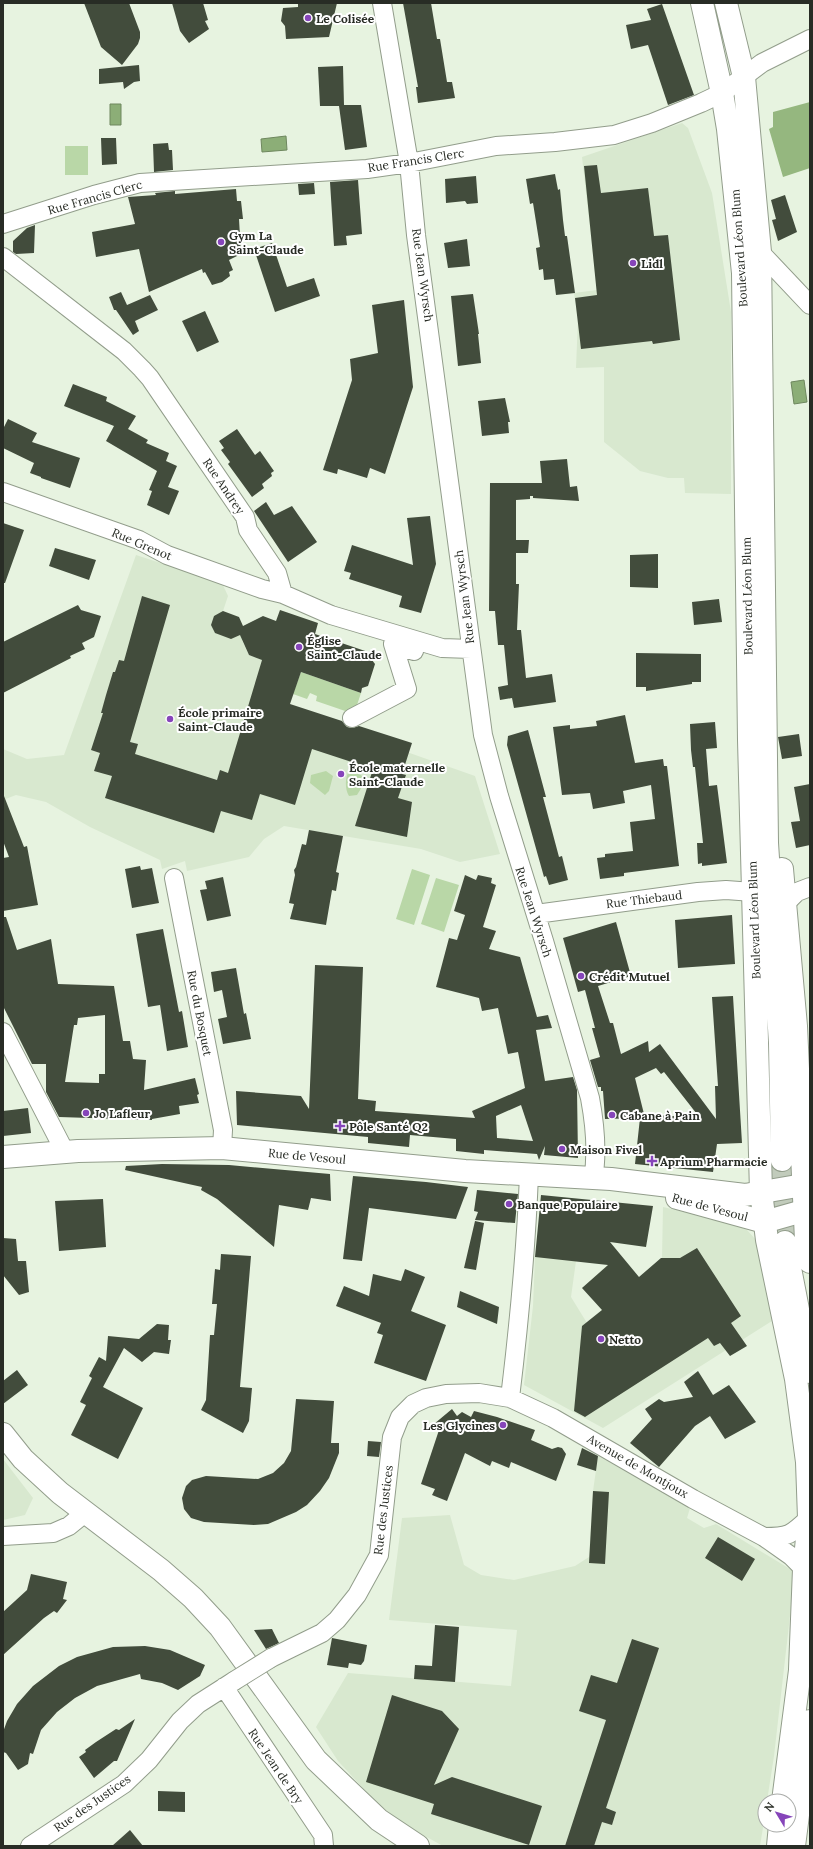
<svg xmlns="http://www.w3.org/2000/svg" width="813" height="1849" viewBox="0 0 813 1849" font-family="Lora,serif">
  <rect width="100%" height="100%" fill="#e7f3e0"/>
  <!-- built -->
  <path fill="#d8e8cf" d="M682 123 688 128 712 193 731 312V494L685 493 684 478H668L640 471 604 442V367L576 368 578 318 574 293 597 290 582 157Z
    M136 555 222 583 228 596 223 611 238 635 244 634 242 640 249 655 262 660 259 671 297 684 288 704 404 751 475 776 500 854 460 862 421 849 284 826 264 839 249 857 187 871 185 861 162 869 160 860 90 827 46 802 16 795 3 800V749L27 759 64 755Z
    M663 1207 733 1223 747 1230 757 1241 772 1321 603 1428 524 1385 533 1306 535 1257 549 1239 576 1261 571 1297 587 1323 662 1258Z
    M598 1456 690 1508 687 1518 704 1528 716 1524 795 1572 774 1756 767 1801H765V1815L760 1846H443L405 1825 375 1801 338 1761 316 1727 348 1673 511 1686 517 1630 389 1620 402 1518 450 1515 464 1565 481 1575 514 1580 575 1566 589 1557 593 1491Z
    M3 1459 33 1498 25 1515 3 1520Z"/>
  <!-- green -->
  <path fill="#b9d7a7" d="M65 146H88V175H65Z
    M301 672 361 693 354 714 316 701 317 696 310 693 307 699 293 694Z
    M326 771 333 776 329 791 325 795 310 783 311 775Z
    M348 773C368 772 366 782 357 795L349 796C345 790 345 779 348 773Z
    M412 869 430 875 414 925 396 919Z
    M436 878 459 885 444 932 421 924Z"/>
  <!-- forest -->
  <path fill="#95b77f" d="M810 102V168L783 177 769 129 773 127V112Z"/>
  <!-- water -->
  <path fill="#8cae77" stroke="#6e875e" d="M110 104H121V125H110Z
    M286 136 287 150 262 152 261 139Z
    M804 380 807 402 794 404 791 382Z"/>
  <!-- building -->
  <path fill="#424c3c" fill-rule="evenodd" d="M84 3H129L140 32V38L138 44 122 65 101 47Z
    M172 3H203L208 20 205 21 209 29 189 43 180 31Z
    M298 3H337L329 37 286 39 285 26 281 21 283 8 298 7Z
    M403 3H431L437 39H440L447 82H452L455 98 418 103 416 87H418Z
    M662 4 694 95 668 105 648 45 631 49 626 25 651 20 647 9Z
    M139 65 140 81 134 82 124 89 123 82 99 84V69Z
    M343 66 344 105H361L367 147 345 150 339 106H320L318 67Z
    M101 138H116L117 164 102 165Z
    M168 143 169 150H172L173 170 154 172 153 144Z
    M597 165 601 193 648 188 654 236 668 235 680 340 653 344 652 341 581 349 575 298 597 295 584 166Z
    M555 174 558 190 560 189 563 220 565 236H567L575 293 556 295 554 279 544 280 543 269 539 270 536 248 540 247 533 203 530 204 526 179Z
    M476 176 478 203 467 204 465 201 446 203 445 179Z
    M358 180 362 234 346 236 347 245 334 246 330 182Z
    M314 183 315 194 299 195 298 184Z
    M236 189 237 201H241L243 219H239L241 254 229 260 233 270 229 272 230 276 222 282 212 285 205 272 203 273 202 269 149 292 139 249 96 257 92 232 135 224 128 197 156 195 155 193 175 191V194Z
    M785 195 797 232 778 241 772 220 776 219 771 200Z
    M35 225 34 253 16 254 13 252V241L27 228Z
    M467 239 470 266 448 268 444 243Z
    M272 243 287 287 314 278 320 296 275 312 254 249Z
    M121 292 127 305 150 295 158 310 135 321 139 331 133 335 116 310H114L109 297Z
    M473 294 479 334H478L481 363 458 366 451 296Z
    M404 300 413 387 385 474 370 468 367 478 338 469 337 474 323 470 352 380 350 359 378 353 372 305Z
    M205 311 219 342 197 352 182 321Z
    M73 384 107 397 106 401 136 416 128 429 148 440 146 443 169 453 166 461 177 466 168 487 179 491 169 515 147 505 152 491 149 490 157 471 106 441 114 426 64 406Z
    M505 398 510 422H508L509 433 482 436 478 401Z
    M8 419 37 433 32 442 80 458 70 488 41 478V477L30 473 34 463 3 448V429Z
    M237 429 255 455 260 451 274 471 271 473 272 476 262 484 264 488 252 497 228 464 230 462 221 450 224 448 219 441Z
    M567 459 570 487 577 486 579 501 533 498V496H530V499L516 500V540H529L528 553H516V584H519L517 630H521L526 678 552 674 556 702 514 708 512 698 500 700 498 687 508 685 504 645H498L495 611H489L490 483H542L540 461Z
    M266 502 274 515 292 506 317 542 288 562 254 511Z
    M430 516 436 564 421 613 399 607 402 596 349 579 351 573 344 571 352 545 413 565 407 518Z
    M3 523 24 530 5 583H3Z
    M55 548 96 560 89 580 49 566Z
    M658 554V588L630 587V555Z
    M142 596 170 605 130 742 138 744 135 754 217 780 220 770 228 773 262 660 249 655 240 635 231 639 215 633 211 625 214 616 223 611 239 617 243 626 263 616 276 621 280 610 318 623 315 634 374 654 372 660 375 664 368 686 362 688 361 693 301 672 290 704 342 721 347 727 352 728 359 726 412 743 402 774 406 775 398 798 412 802 407 837 355 826 373 769 312 749 295 805 260 794 252 820 221 811 214 833 105 798 112 776 94 771 100 753 91 750 103 713H101L106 695 113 672H115L119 660 124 661Z
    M719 599 722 622 694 625 692 602Z
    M78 605 81 610 101 616 94 637 82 643 85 649 70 656 71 658 3 693V642Z
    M636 653 701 654V682H692V684L646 691V687H636Z
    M625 715 635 763 663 759 664 766H667L679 866 624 873V876L600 879 597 858 605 857V854L633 851 630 822 655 819 651 785 623 791 625 803 593 809 590 793 562 795 553 727 570 725V729L597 726 596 721Z
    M715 722 717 748 706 749 709 786 717 785 727 863 702 866V863L698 864 697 843H703L695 767H693L691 750 690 724Z
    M528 730 546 797H543L559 857 562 856 568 880 549 885 546 876 544 877 507 745 508 736Z
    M799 734 802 756 782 759 778 737Z
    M810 784V845L796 848 791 822 800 821 794 787Z
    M4 796 24 847 27 846 38 905 3 911V858L9 857 3 841Z
    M309 830 343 836 336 872 339 873 336 891 332 890 326 925 290 919 294 904 289 903 295 875 294 870 296 867 302 844 306 845Z
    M140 866 141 870 152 868 159 903 132 908 125 869Z
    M465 875 476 880 478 875 492 878 491 883 496 885 483 927 496 931 489 949 520 957 537 1017 548 1015 552 1028 536 1030 545 1081 573 1077 577 1090 578 1158 544 1155 545 1146 539 1160 537 1154 484 1150V1154L456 1151V1139L410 1135 409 1147 368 1143V1137L237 1125 236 1091 301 1096 309 1109 315 965 363 967 358 1099 376 1101 375 1111 475 1118 472 1111 525 1088 518 1052 508 1054 498 1008 482 1011 479 998 436 987 449 938 457 940 465 915 454 911ZM521 1105 533 1141 497 1138 496 1116Z
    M223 877 231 916 207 921 200 890 207 889 205 881Z
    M732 915 735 964 678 968 675 920Z
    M3 917H6L17 950 51 939 58 984 114 986 123 1041H130L133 1059 146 1060 144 1090 195 1078 199 1094 197 1095 199 1103 179 1106 180 1114 152 1119V1120L59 1117 46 1092V1064H32L3 1006ZM105 1015V1074H99V1083L65 1082 74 1025H77L78 1018Z
    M616 922 631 976 598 986 610 1023H613L621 1054 648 1041 649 1052 660 1044 716 1119 715 1086H718L712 997 733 996 742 1143 717 1144 713 1172 635 1164 640 1118 605 1119 603 1091H601V1087H598L590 1060 600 1057 592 1028H595L585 990 578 992 563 938ZM656 1068 661 1074 664 1072 700 1118 644 1114 635 1078Z
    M163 929 179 1012 182 1011 188 1047 167 1051 160 1005 148 1007 136 934Z
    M236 968 244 1014 246 1013 251 1039 223 1044 218 1019 227 1017 222 990 214 992 211 972Z
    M28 1108 31 1133 3 1136V1111Z
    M162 1164 229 1165 330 1174 331 1201 311 1198 308 1210 279 1205 274 1247 217 1199 201 1190 202 1187 125 1170 126 1166Z
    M353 1176 426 1182 468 1187 456 1219 369 1208 362 1261 343 1259Z
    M477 1190 518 1194 515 1223 475 1220 478 1212 474 1211Z
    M541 1195 653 1206 646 1247 610 1242 639 1277 661 1258H680L697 1248 741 1316 731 1323 747 1346 730 1356 720 1343 714 1346 708 1338 585 1417 574 1411 582 1326 602 1310 582 1288 608 1265 535 1257Z
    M103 1199 106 1247 59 1251 55 1201Z
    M475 1221 484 1223 476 1270 464 1268Z
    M3 1238 16 1239 18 1261H26L29 1292 19 1295 3 1275Z
    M221 1254 251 1256 240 1387 252 1388 249 1421 243 1433 201 1410 206 1400 210 1335H214L217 1304H212L215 1269 220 1270Z
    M405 1269 425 1277 411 1311 446 1325 426 1381 374 1363 383 1335 377 1333 381 1323 336 1306 344 1286 369 1296 373 1274 401 1281Z
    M460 1291 499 1307 497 1324 457 1307Z
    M157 1324 169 1325 168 1340H171L169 1354 154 1352 142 1362 124 1348 103 1387 143 1408 118 1459 71 1435 86 1405 80 1402 92 1378 89 1376 99 1357 106 1361 108 1336 139 1339Z
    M17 1370 28 1385 3 1404V1381Z
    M698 1371 713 1395 729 1385 756 1422 725 1439 710 1416 695 1426 659 1467 630 1443 652 1419 645 1409 659 1399 664 1402 693 1397 684 1382Z
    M296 1399 334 1401 331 1443H339V1453L329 1478 320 1491 307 1505 296 1512 268 1524 254 1525 204 1522 191 1518 184 1509 182 1498 186 1486 192 1480 206 1476 258 1479 273 1473 284 1463 291 1451Z
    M452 1409 457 1416 462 1412 471 1417 474 1411 497 1417 535 1430 531 1440 552 1449 558 1447 562 1448 566 1454 556 1481 511 1462 509 1468 492 1461 490 1466 465 1453 447 1501 432 1495 435 1489 421 1484 439 1430 434 1424Z
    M368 1441 381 1442 379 1457 367 1456Z
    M582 1448 598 1456 596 1471 577 1465Z
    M593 1491 609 1492 605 1564 589 1563Z
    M718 1537 755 1559 742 1581 705 1558Z
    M31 1574 67 1582 63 1599 67 1600 57 1613 54 1611 44 1618 3 1655V1612L27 1590Z
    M435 1625 459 1627 455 1682 414 1679 415 1665 432 1666Z
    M272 1629 279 1643 266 1649 254 1630Z
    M332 1638 367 1645 364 1661 361 1665 349 1663 348 1668 327 1665Z
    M632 1639 659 1648 606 1808 616 1812 612 1825 602 1822 594 1846H565L606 1720 579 1711 591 1675 617 1683Z
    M145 1646 170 1650 205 1665 200 1676 178 1690 162 1683 141 1679 140 1674 97 1686 75 1698 57 1712 41 1730 33 1754 30 1753 28 1764 18 1770 6 1753 3 1752V1732L7 1721 17 1704 33 1686 59 1666 77 1657 113 1647Z
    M392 1695 442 1711 459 1729 434 1785 452 1777 542 1806 529 1845 431 1814 434 1804 366 1782Z
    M135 1719 117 1761H114L94 1778 79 1757 86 1752 85 1750 96 1742 116 1729 119 1730Z
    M158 1791 185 1792V1812L158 1811Z
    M130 1830 143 1846H112Z"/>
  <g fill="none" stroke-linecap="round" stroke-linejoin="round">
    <!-- primary-tunnel -->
    <path stroke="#c1cbbb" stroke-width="22" stroke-dasharray="22 11" stroke-linecap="butt" d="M782 1160 785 1242"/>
    <defs>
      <path id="street" d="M382 3 409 163 416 235 483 735 499 796 544 941 590 1098C595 1125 598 1152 593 1179
        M3 224 94 195 140 183 367 169 409 163 496 146 555 142 614 135 652 123 701 103 722 93 762 63 810 39
        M760 252 810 305
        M3 257 124 351 142 369 150 378 245 517 248 530 277 573 283 594
        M3 492 139 540 167 555 262 589 283 594 331 615 442 648 471 649
        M352 718 407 689 393 644 414 651
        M174 878 223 1130 222 1148
        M786 903 797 892 810 887
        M536 914 698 892 726 890 753 892
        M3 1032 65 1152
        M510 1398C519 1324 526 1250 529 1175
        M3 1536 53 1533 69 1526 85 1513
        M804 1569 791 1556 764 1537C789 1537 791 1535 809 1518
        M271 1658 322 1633 337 1620 357 1595 379 1555 392 1437 400 1417 413 1404 426 1398 446 1394 479 1393 510 1398 553 1418 693 1499 764 1537
        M224 1687 323 1835 324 1846
        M30 1846 124 1784 149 1760 180 1721 198 1704 234 1681"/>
      <path id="secondary" d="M3 1157 78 1151 222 1148 465 1171 611 1179 745 1195 803 1185 810 1186
        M677 1198 764 1222 810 1209
        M3 1434 23 1459 60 1493 161 1570 193 1598 220 1627 316 1760 379 1820 418 1846"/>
      <path id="primary" d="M702 3 722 93 728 129 743 273 749 740 761 1192 767 1240 796 1379 807 1462 809 1518 804 1569 800 1669
        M726 3 744 77 760 252 767 843 780 1043 782 1160
        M782 869 796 1026 806 1240 810 1262
        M785 1242 810 1372
        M783 1801 802 1655
        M778 1846 780 1825
        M794 1846 810 1721"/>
    </defs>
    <!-- street casing -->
    <use href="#street" stroke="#929d8b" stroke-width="20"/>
    <!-- secondary casing -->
    <use href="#secondary" stroke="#929d8b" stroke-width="24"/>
    <!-- primary casing -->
    <use href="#primary" stroke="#929d8b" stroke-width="24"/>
    <!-- street -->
    <use href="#street" stroke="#fff" stroke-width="18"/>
    <!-- secondary -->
    <use href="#secondary" stroke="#fff" stroke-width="22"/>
    <!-- primary -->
    <use href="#primary" stroke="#fff" stroke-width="22"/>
    <defs>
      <path id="street-bridge" d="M234 1681 271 1658"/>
    </defs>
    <!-- street-bridge casing -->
    <use href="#street-bridge" stroke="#929d8b" stroke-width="20" stroke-linecap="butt"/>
    <!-- street-bridge -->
    <use href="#street-bridge" stroke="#fff" stroke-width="18"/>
  </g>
  <!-- markers -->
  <g fill="#8645ba" stroke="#fff" stroke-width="1.5">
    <circle cx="308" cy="18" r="4"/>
    <circle cx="221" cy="242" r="4"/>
    <circle cx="633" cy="263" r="4"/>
    <circle cx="299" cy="647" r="4"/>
    <circle cx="170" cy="719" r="4"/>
    <circle cx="341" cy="774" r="4"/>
    <circle cx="581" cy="976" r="4"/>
    <circle cx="86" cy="1113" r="4"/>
    <circle cx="612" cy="1115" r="4"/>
    <path d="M338 1120h4v4h4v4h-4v4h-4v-4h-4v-4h4z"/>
    <circle cx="562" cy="1149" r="4"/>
    <path d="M650 1155h4v4h4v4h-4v4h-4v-4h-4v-4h4z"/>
    <circle cx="509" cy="1204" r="4"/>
    <circle cx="601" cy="1339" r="4"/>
    <circle cx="503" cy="1425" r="4"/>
  </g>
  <g text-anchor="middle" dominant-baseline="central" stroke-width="4" stroke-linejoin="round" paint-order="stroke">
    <!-- poi labels -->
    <g font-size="12" font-weight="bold" fill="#282c25" stroke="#fff" text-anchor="start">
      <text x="316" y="18">Le Colisée</text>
      <text x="229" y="235">Gym La<tspan x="229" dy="14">Saint-Claude</tspan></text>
      <text x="641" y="263">Lidl</text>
      <text x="307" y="640">Église<tspan x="307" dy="14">Saint-Claude</tspan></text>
      <text x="178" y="712">École primaire<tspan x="178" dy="14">Saint-Claude</tspan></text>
      <text x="349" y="767">École maternelle<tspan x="349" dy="14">Saint-Claude</tspan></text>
      <text x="589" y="976">Crédit Mutuel</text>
      <text x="94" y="1113">Jo Lafleur</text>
      <text x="620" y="1115">Cabane à Pain</text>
      <text x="349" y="1126">Pôle Santé Q2</text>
      <text x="570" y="1149">Maison Fivel</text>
      <text x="660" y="1161">Aprium Pharmacie</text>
      <text x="517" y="1204">Banque Populaire</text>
      <text x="609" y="1339">Netto</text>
      <text x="495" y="1425" text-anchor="end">Les Glycines</text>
    </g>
    <!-- street labels -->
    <g font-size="12" fill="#282c25" stroke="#fff">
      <text transform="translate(416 160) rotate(-9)">Rue Francis Clerc</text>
      <text transform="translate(95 197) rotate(-16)">Rue Francis Clerc</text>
      <text transform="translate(739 248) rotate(-94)">Boulevard Léon Blum</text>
      <text transform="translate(423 275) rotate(82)">Rue Jean Wyrsch</text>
      <text transform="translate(224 486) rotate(56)">Rue Andrey</text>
      <text transform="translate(142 544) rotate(23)">Rue Grenot</text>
      <text transform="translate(747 596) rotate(-91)">Boulevard Léon Blum</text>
      <text transform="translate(464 597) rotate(-97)">Rue Jean Wyrsch</text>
      <text transform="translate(644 899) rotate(-7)">Rue Thiebaud</text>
      <text transform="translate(534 912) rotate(72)">Rue Jean Wyrsch</text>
      <text transform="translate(754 920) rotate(-92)">Boulevard Léon Blum</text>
      <text transform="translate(200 1013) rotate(79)">Rue du Bosquet</text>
      <text transform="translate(307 1156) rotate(5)">Rue de Vesoul</text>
      <text transform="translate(710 1207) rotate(15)">Rue de Vesoul</text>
      <text transform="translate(638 1466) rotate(30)">Avenue de Montjoux</text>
      <text transform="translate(383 1510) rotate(-83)">Rue des Justices</text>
      <text transform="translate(276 1766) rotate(56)">Rue Jean de Bry</text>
      <text transform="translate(92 1803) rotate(-35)">Rue des Justices</text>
    </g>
  </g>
  <!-- border -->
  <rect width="813" height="1849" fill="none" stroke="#282c25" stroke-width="8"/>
  <!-- north arrow -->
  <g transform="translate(777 1813) rotate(308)"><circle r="19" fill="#ffffff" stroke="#a9aba8"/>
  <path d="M0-3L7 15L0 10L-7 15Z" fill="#8645ba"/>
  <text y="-6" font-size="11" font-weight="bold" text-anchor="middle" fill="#282c25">N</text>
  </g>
</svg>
